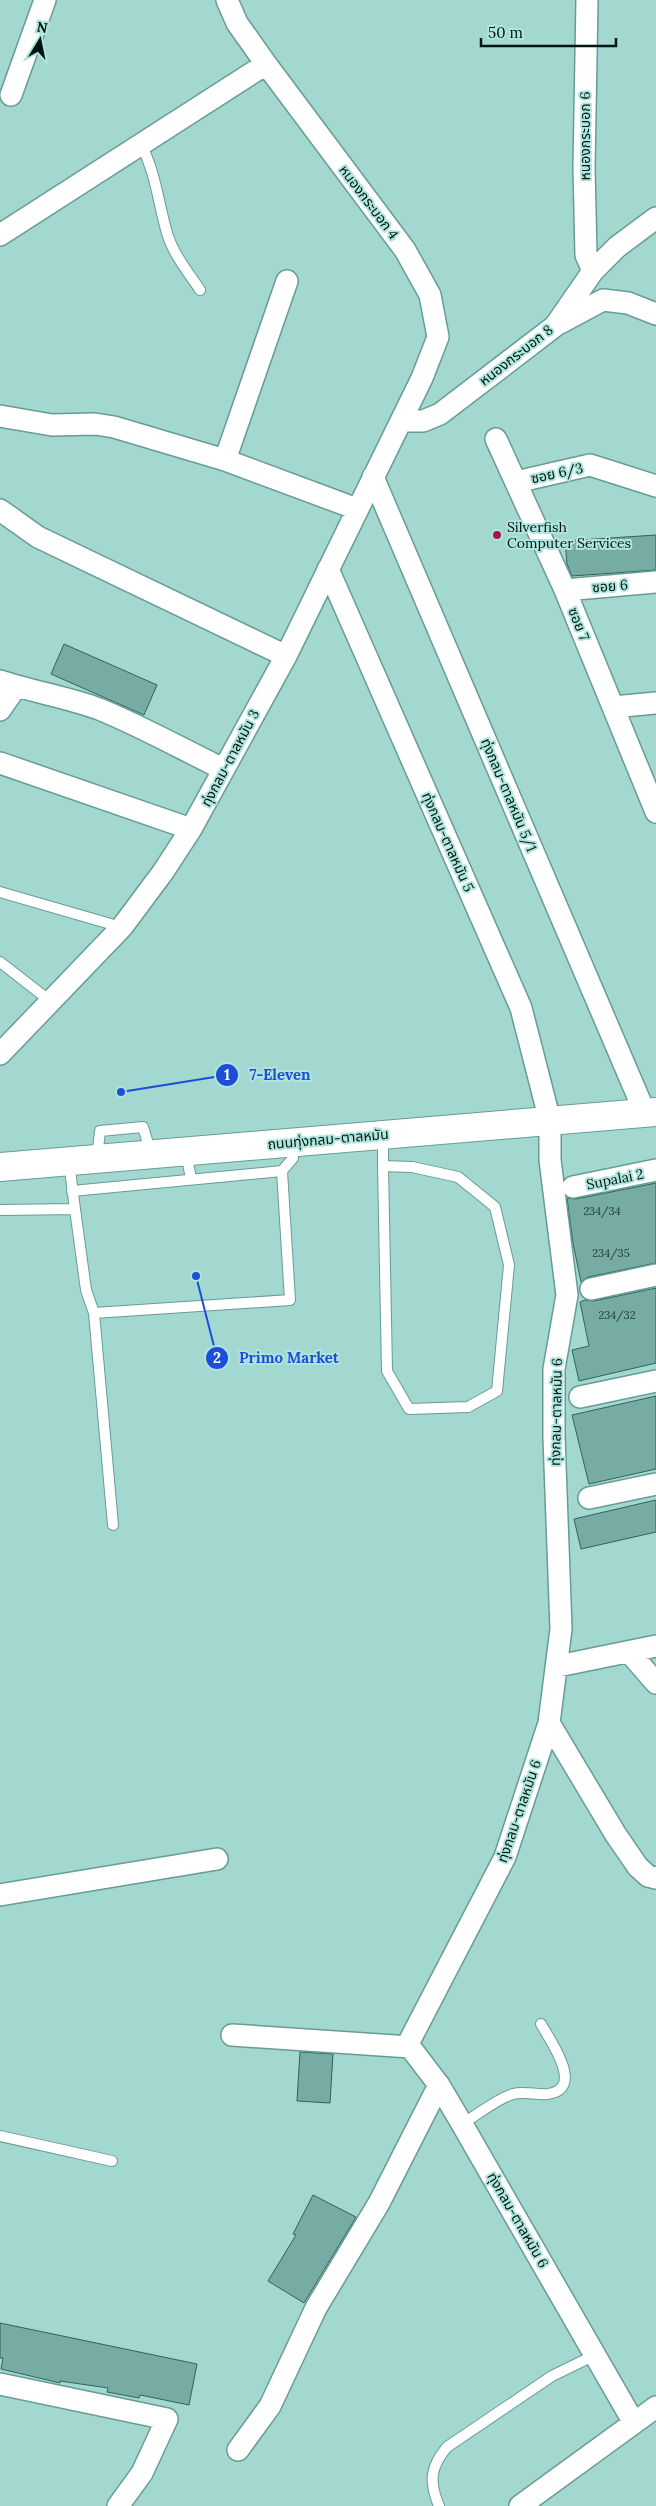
<svg xmlns="http://www.w3.org/2000/svg" width="656" height="2506" viewBox="0 0 656 2506" font-family="Lora,'Noto Sans Thai',serif">
  <rect width="100%" height="100%" fill="#a2d8d0"/>
  <!-- building -->
  <path fill="#77aca4" stroke="#2f635d" d="M656 535V570L572 576 567 564 565 541Z
    M64 644 157 685 144 715 51 674Z
    M656 1183V1263L588 1277 581 1282 573 1243 567 1198 576 1199Z
    M656 1288V1363L579 1381 572 1350 589 1346 580 1302 585 1300 594 1301Z
    M656 1396V1469L589 1484 572 1415Z
    M656 1500V1532L581 1549 574 1519Z
    M300 2052 333 2054 330 2103 297 2101Z
    M313 2195 356 2217 304 2303 268 2281 296 2235 293 2234Z
    M0 2323 197 2364 189 2405 140 2395 139 2398 107 2392 108 2388 60 2381V2383L1 2369 3 2358H0Z"/>
  <g fill="none" stroke-linecap="round" stroke-linejoin="round">
    <defs>
      <path id="lane" d="M141 144C156 174 158 202 167 233 173 254 188 272 200 290
        M0 892 121 927
        M0 962 50 1001
        M383 1136V1166L387 1371 409 1409 468 1407 497 1391 509 1265 495 1207 458 1177 412 1167 383 1166
        M186 1152 191 1179
        M97 1158 100 1131 143 1127 151 1153
        M69 1162 75 1209
        M72 1191 282 1171
        M0 1210 75 1209 86 1290 94 1313 290 1300 282 1171 293 1158 292 1144
        M94 1313 113 1525
        M462 2124C477 2115 498 2098 513 2094 524 2091 536 2095 548 2094 586 2089 549 2039 541 2024
        M0 2136 112 2161
        M439 2506C429 2482 430 2467 447 2447L552 2376 595 2355"/>
      <path id="street" d="M587 0 584 168 586 255 593 271
        M11 95 45 0
        M0 235 266 64
        M560 323 603 300 628 303 656 314
        M0 416 52 425 95 424 114 427 225 460 357 509
        M401 421H423L440 414 555 326 593 271 617 247 656 218
        M496 439 565 590 656 812
        M225 460 287 281
        M373 477 645 1113
        M516 482 590 465 656 486
        M0 510 38 537 286 656
        M328 569 521 1008 550 1121V1160L567 1295 554 1369V1437L561 1629 549 1723 505 1857 410 2040V2047L439 2085 462 2124 634 2423
        M565 590 656 582
        M0 681C33 692 67 697 99 709 141 726 182 749 223 769
        M613 707 656 703
        M0 710 16 687
        M0 763 191 829
        M0 1054 122 927 163 872 191 829 286 656 422 378 438 337 430 295 405 250 266 64 237 23 227 0
        M573 1187 656 1170
        M591 1289 656 1275
        M580 1397 656 1381
        M589 1498 656 1484
        M630 1653 656 1683
        M558 1666 656 1646
        M549 1723 616 1835 638 1867 648 1876 656 1878
        M0 1895 217 1859
        M232 2035 410 2047
        M0 2384 167 2419 142 2473 118 2506
        M238 2450 270 2406 316 2308 379 2203 439 2085
        M520 2506 656 2407"/>
      <path id="secondary" d="M0 1167 656 1112"/>
    </defs>
    <!-- lane casing -->
    <use href="#lane" stroke="#679c95" stroke-width="12"/>
    <!-- street casing -->
    <use href="#street" stroke="#679c95" stroke-width="24"/>
    <!-- secondary casing -->
    <use href="#secondary" stroke="#679c95" stroke-width="30"/>
    <!-- lane -->
    <use href="#lane" stroke="#fff" stroke-width="10"/>
    <!-- street -->
    <use href="#street" stroke="#fff" stroke-width="21"/>
    <!-- secondary -->
    <use href="#secondary" stroke="#fff" stroke-width="28"/>
  </g>
  <!-- markers -->
  <circle fill="#a7144e" stroke="#afe5dd" stroke-width="2" cx="497" cy="535" r="5"/>
  <g text-anchor="middle" dominant-baseline="central" stroke-width="4" stroke-linejoin="round" paint-order="stroke">
    <!-- number labels -->
    <g font-size="11" fill="#1f3b37">
      <text x="602" y="1211">234/34</text>
      <text x="611" y="1253">234/35</text>
      <text x="617" y="1315">234/32</text>
    </g>
    <!-- street labels -->
    <g font-size="14" fill="#021513" stroke="#afe5dd">
      <text transform="translate(585 136) rotate(-90)">หนองกระบอก 6</text>
      <text transform="translate(369 202) rotate(53)">หนองกระบอก 4</text>
      <text transform="translate(516 355) rotate(-38)">หนองกระบอก 8</text>
      <text transform="translate(557 473) rotate(-12)">ซอย 6/3</text>
      <text transform="translate(610 586) rotate(-5)">ซอย 6</text>
      <text transform="translate(579 624) rotate(68)">ซอย 7</text>
      <text transform="translate(230 758) rotate(-62)">ทุ่งกลม-ตาลหมัน 3</text>
      <text transform="translate(509 795) rotate(67)">ทุ่งกลม-ตาลหมัน 5/1</text>
      <text transform="translate(448 842) rotate(66)">ทุ่งกลม-ตาลหมัน 5</text>
      <text transform="translate(328 1139) rotate(-5)">ถนนทุ่งกลม-ตาลหมัน</text>
      <text transform="translate(615 1179) rotate(-11)">Supalai 2</text>
      <text transform="translate(556 1412) rotate(-89)">ทุ่งกลม-ตาลหมัน 6</text>
      <text transform="translate(519 1811) rotate(-71)">ทุ่งกลม-ตาลหมัน 6</text>
      <text transform="translate(518 2220) rotate(60)">ทุ่งกลม-ตาลหมัน 6</text>
    </g>
    <!-- poi labels -->
    <g font-size="14" fill="#021513" stroke="#afe5dd" text-anchor="start">
      <text x="507" y="527">Silverfish<tspan x="507" dy="16">Computer Services</tspan></text>
    </g>
  </g>
  <!-- callouts -->
  <path fill="none" stroke="#1d4ed8" stroke-width="2" d="M121 1092L227 1075M196 1276L217 1358"/>
  <g fill="#1d4ed8" stroke="#afe5dd" stroke-width="2">
    <circle cx="121" cy="1092" r="5"/>
    <circle cx="196" cy="1276" r="5"/>
    <circle cx="227" cy="1075" r="12"/>
    <circle cx="217" cy="1358" r="12"/>
  </g>
  <g font-size="15" text-anchor="middle" font-weight="bold" fill="#fff">
    <text x="227" y="1080">1</text>
    <text x="217" y="1363">2</text>
  </g>
  <g font-size="15" text-anchor="middle" font-weight="bold" fill="#1d4ed8" stroke="#afe5dd" stroke-width="4" stroke-linejoin="round" paint-order="stroke">
    <text x="280" y="1080">7-Eleven</text>
    <text x="289" y="1363">Primo Market</text>
  </g>
  <!-- north arrow -->
  <g transform="translate(40 40) rotate(10)" stroke="#afe5dd" stroke-width="4" paint-order="stroke">
  <path d="M0-4L9 19L0 12L-9 19Z" fill="#021513"/>
  <text y="-8" font-size="14" font-weight="bold" text-anchor="middle" fill="#021513">N</text>
  </g>
  <!-- scale -->
  <path d="M481 38v8h135v-8" fill="none" stroke="#021513" stroke-width="2.5"/>
  <text x="488" y="38" font-size="15" fill="#021513" stroke="#afe5dd" stroke-width="4" paint-order="stroke">50 m</text>
</svg>
